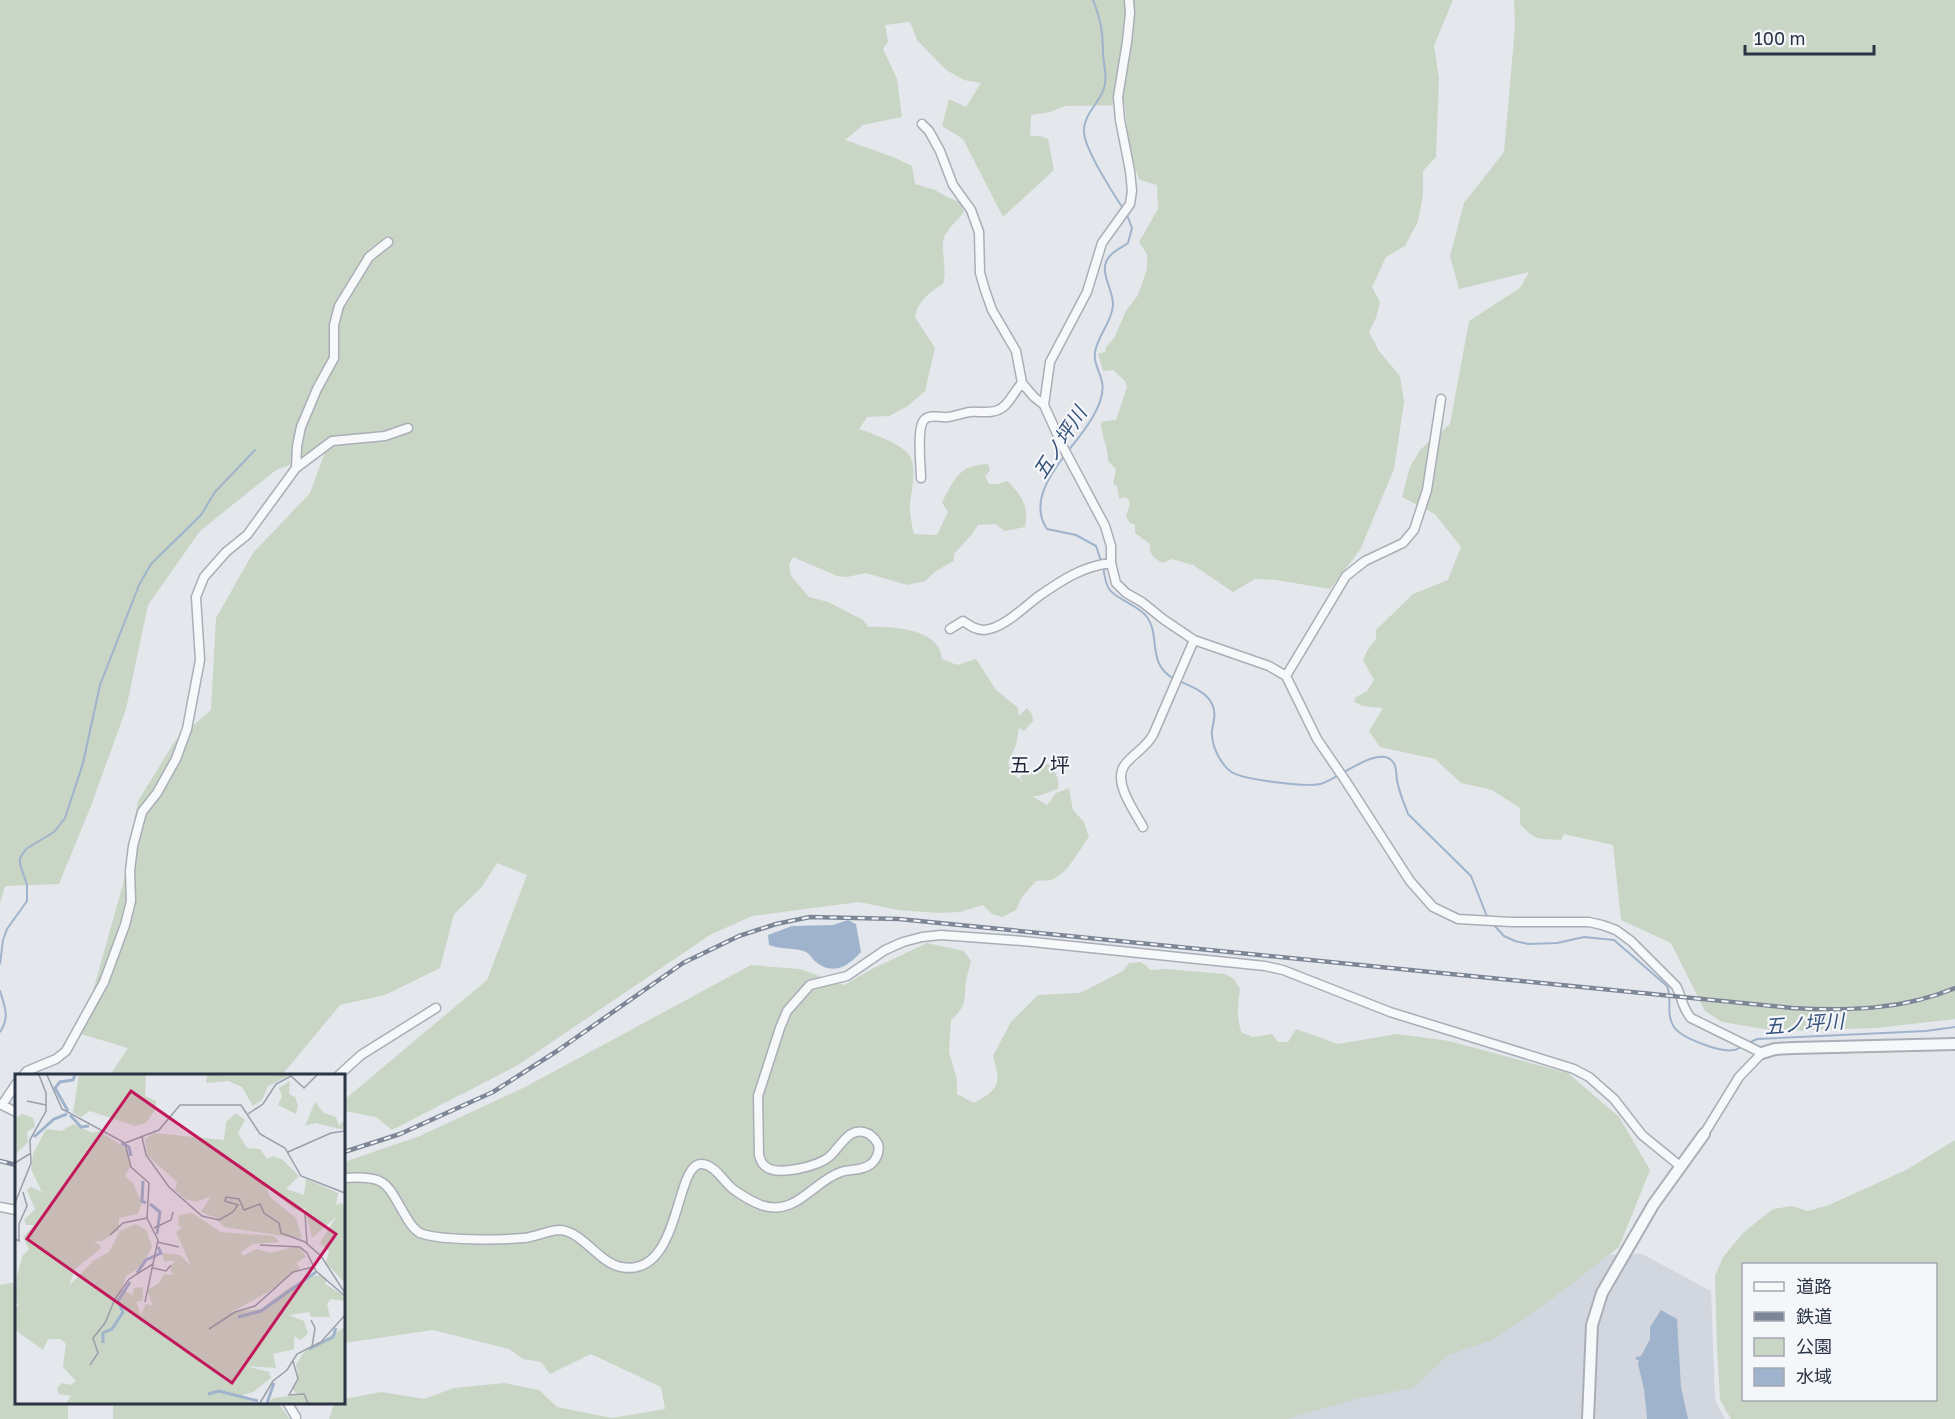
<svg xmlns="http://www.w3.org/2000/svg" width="1955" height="1419" viewBox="0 0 1955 1419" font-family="'Golos Text','Noto Sans JP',sans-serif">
  <rect width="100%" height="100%" fill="#e4e7ec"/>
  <!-- built -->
  <path fill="#d2d6de" d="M1642 1254 1711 1291 1715 1400 1725 1419H1260L1542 1256Z"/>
  <!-- green -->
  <path fill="#c9d6c5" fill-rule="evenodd" d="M0 0H1453L1434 46 1439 78 1436 157 1423 171V196L1418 221 1405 246 1386 257 1372 287 1380 302 1376 318 1369 332 1379 351 1400 376 1404 402 1394 469 1360 550 1330 589 1276 580 1255 579 1233 592 1193 565 1172 559 1163 563C1154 559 1149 554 1150 544L1135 533V525L1129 522 1126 516 1130 504 1128 499 1124 497 1119 499 1117 486 1113 484 1116 469 1108 461C1108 447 1101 435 1101 422L1116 420 1127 387 1125 381 1113 370 1103 371 1098 354 1105 352 1106 347 1114 338 1126 311 1138 295 1147 269V254L1139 242 1158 209 1157 185 1140 180C1131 165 1126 124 1125 105L1065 106 1050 112 1031 115 1030 136H1040L1048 139 1054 170 1003 217 963 139 942 126 949 99 966 107 981 83 964 80 946 70 917 40 910 22 885 25 888 42 883 49 897 79 902 117 863 125 845 140 893 157 912 166 915 184 935 190 947 197 960 202 964 212C958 219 950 227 945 235 939 246 948 267 943 284 931 291 917 302 915 317L935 348 925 391 908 406 889 416 867 417 859 429C873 434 900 443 909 455 919 469 909 495 910 511 911 519 912 527 914 534L937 535 948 512 942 502C955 479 958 465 988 464L990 470 985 476 989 484H998L1007 481C1022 495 1029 506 1025 527L1005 531 995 524 978 525 973 533 954 554V561L936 571 925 581 907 585 866 573 847 577 837 576 793 557 789 565 791 576 809 597 828 602 863 620 868 627C891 626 941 629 942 659L957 665 976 659 996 690 1018 708 1019 716 1027 708 1032 714 1033 721 1024 731 1019 728 1016 745 1008 763 1013 774 1024 783 1020 778C1027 767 1038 769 1048 764 1055 771 1060 779 1058 789L1038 796H1032L1047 805 1056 793 1069 788 1073 810 1084 822 1089 837C1079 850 1067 875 1051 880 1047 881 1041 880 1036 881L1022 897 1016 910 1002 917 992 914 983 905 960 912 937 913 898 910 859 902 752 916 710 935 518 1065 392 1130 376 1117 344 1111V1100L487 980 527 875 497 863 481 888 454 914 440 968 385 995 340 1005 282 1075H110L128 1048 81 1034 123 884 138 801 175 741 211 710 216 618 253 553 310 493 325 452 276 470 200 531 148 605 126 709 91 806 59 884 5 886 0 903Z
    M1514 0H1955V1019L1876 1028 1776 1031 1722 1022 1705 1011 1671 943 1621 920 1613 845 1564 834 1561 840C1539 839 1535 841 1520 824V808L1492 790 1461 783 1435 759 1380 747 1369 731 1383 708 1363 706 1354 702 1356 697 1367 691 1374 680 1363 660 1367 651 1376 639V630L1413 594 1448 580 1461 547 1435 514 1402 497 1410 467 1420 450 1450 424 1469 321 1520 288 1529 272 1459 289 1450 256 1464 203 1504 152 1515 27Z
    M927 943 964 951 971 961C970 967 967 974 966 981 964 1000 967 1006 951 1020L949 1052 957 1080V1094L974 1103C1000 1088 1001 1084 993 1056L1011 1022 1038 995 1080 993 1123 971 1129 963 1141 962 1151 970 1166 969 1225 974 1234 979 1240 989C1238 1005 1236 1018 1242 1033L1253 1037 1272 1034 1278 1042H1288L1296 1029 1338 1044 1397 1034 1449 1041 1568 1073 1619 1117 1650 1170 1619 1247 1556 1296 1492 1340 1448 1355 1413 1388 1356 1399 1286 1419H329L334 1403 344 1402V1399L381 1392 424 1399 454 1388 504 1383 539 1390 557 1407 612 1418 665 1409 661 1387 591 1354 550 1374 541 1362 523 1359 509 1349 433 1330 344 1343V1162L420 1136 527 1086 751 965 800 969 844 985 874 968Z
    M1955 1140V1419H1731L1720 1400 1717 1346 1715 1276 1723 1257 1744 1232 1773 1209 1792 1206 1808 1211 1829 1205 1906 1170ZM1936 1264V1400H1744V1264Z
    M16 1282V1402L68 1403V1419H0V1285Z
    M113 1403H278L290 1419H113Z"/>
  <!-- water -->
  <path fill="#9fb4cc" d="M848 920 856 924 861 952C849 966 833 976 816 962 813 960 810 954 806 952 795 947 780 950 769 945L768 935 792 926 833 925Z
    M1661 1310 1677 1319 1681 1387 1688 1419H1647L1644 1389 1638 1364 1639 1360H1636V1357L1641 1356 1650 1339V1327Z"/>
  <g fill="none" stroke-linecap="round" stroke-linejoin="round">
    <!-- stream -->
    <path stroke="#9fb4cc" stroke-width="2" d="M1093 0C1101 19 1103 34 1103 54 1104 69 1109 81 1101 95 1095 107 1083 117 1084 132 1084 148 1114 195 1124 210
      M1068 451C1081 435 1107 404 1102 382 1100 371 1093 364 1095 352 1098 335 1112 322 1113 305 1114 288 1094 268 1113 253 1117 249 1123 247 1128 243L1132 228 1127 215
      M1065 455C1049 476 1030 504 1047 529L1076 535 1096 546 1101 561
      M1103 566C1104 574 1105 582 1109 589 1118 601 1137 604 1147 617 1161 636 1146 663 1174 679
      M1179 681C1190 686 1207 692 1212 704 1217 713 1213 722 1212 731 1211 745 1220 763 1230 771 1241 780 1306 787 1320 784 1337 780 1380 743 1393 762 1397 767 1396 773 1397 780 1399 792 1404 803 1408 814L1471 876 1488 919
      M1492 923 1504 936 1515 941 1528 944 1557 943 1584 937 1614 940 1667 986C1673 999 1665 1014 1674 1027 1681 1038 1721 1053 1734 1050 1736 1050 1741 1047 1742 1046
      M0 964 3 940 7 929 27 901V885L20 864V858L26 849 54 832 65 818 83 763 100 685 139 585 151 564 201 515 215 492 255 450
      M0 991C5 1007 10 1017 0 1032
      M1747 1044 1757 1039 1926 1031 1955 1027"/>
    <defs>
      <path id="minor" d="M1129 0 1130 13 1127 42 1118 97 1120 120 1130 171 1132 191 1130 204 1102 243 1087 292 1050 362 1044 405 1063 447 1105 526 1111 546V563L1116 583 1126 593 1142 602 1163 619 1194 640 1269 666 1286 676 1317 739 1345 780 1410 881 1433 907 1458 919 1511 922H1589L1602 925 1616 930 1631 941 1676 986C1682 997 1682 1008 1691 1018L1762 1053 1739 1077 1704 1134
        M922 124 929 131 940 151 953 185 971 210 979 232 980 273 985 290 992 310 1016 351 1022 383 1034 397 1044 405
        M296 468 297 446 301 427 317 389 334 358V325L339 306 369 257 388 242
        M921 478C921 466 916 426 925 419 931 414 941 418 948 417 955 416 963 413 970 412 980 411 989 414 998 410 1009 406 1014 391 1022 383
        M950 629 963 621C969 625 975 630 984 630 1003 629 1024 607 1039 596 1062 580 1083 566 1111 563
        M1286 676 1346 576 1365 561 1403 543 1414 530 1427 490 1441 399
        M1143 827C1135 812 1113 783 1124 766 1130 756 1145 749 1153 735L1194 640
        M23 1076 27 1071 56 1059 66 1051 104 982 125 925 131 901 130 871 133 846 142 812 157 793 176 759 187 729 200 660 196 597 204 577 226 552 247 535 296 468 332 441 385 436 408 428
        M338 1076 361 1055 436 1008
        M0 1104 16 1112
        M2 1105 16 1084
        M344 1178C391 1175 386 1185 408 1220 411 1225 415 1230 420 1233 440 1241 502 1240 524 1238 536 1237 548 1230 560 1230 582 1231 599 1263 621 1267 682 1279 674 1161 702 1164 715 1165 724 1182 733 1189 741 1195 751 1201 761 1205 796 1217 812 1182 841 1172 851 1169 862 1171 871 1164 877 1159 880 1151 878 1144 876 1140 872 1136 869 1134 849 1124 841 1147 829 1157 818 1166 777 1177 765 1166 761 1163 760 1159 759 1155L758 1096 780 1028 787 1011 810 985 847 976 885 950 903 942 922 937 941 935 1023 941 1265 966 1283 970 1390 1012 1574 1069 1589 1077 1614 1099 1642 1135 1680 1166
        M0 1207 16 1210
        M287 1402 296 1417"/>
      <path id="tertiary" d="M1762 1053 1775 1049 1793 1048 1955 1044
        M1588 1419 1592 1325 1602 1293 1653 1205 1704 1134"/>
    </defs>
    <!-- minor casing -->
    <use href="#minor" stroke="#a9aeb7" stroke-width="11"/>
    <!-- tertiary casing -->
    <use href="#tertiary" stroke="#a9aeb7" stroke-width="14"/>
    <!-- minor -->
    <use href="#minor" stroke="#f7f8fa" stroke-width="8"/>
    <!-- tertiary -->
    <use href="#tertiary" stroke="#f7f8fa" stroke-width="10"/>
    <defs>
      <path id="rail" d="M344 1152 400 1134 493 1092 557 1051 683 963 739 936 776 924 810 917 899 919 1792 1008C1848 1011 1902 1010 1955 988
        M0 1161 16 1165"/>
    </defs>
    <!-- rail casing -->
    <use href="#rail" stroke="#7d8696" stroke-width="4.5"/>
    <!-- rail -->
    <use href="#rail" stroke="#f4f6f9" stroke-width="2" stroke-dasharray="7" stroke-linecap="butt"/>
  </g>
  <g text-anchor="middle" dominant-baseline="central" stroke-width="4.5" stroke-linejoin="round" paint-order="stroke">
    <!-- water labels -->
    <g font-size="20" font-style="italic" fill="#34527a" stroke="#f4f6f9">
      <text transform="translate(1059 442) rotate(-57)">五ノ坪川</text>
      <text transform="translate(1804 1023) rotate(-4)">五ノ坪川</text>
    </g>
    <!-- neighbourhood labels -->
    <g font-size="20" fill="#1d2536" stroke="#f4f6f9">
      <text x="1040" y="764">五ノ坪</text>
    </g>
  </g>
  <!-- overview -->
  <g transform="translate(15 1074)">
    <rect width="330" height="330" fill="#e4e7ec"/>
    <path d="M64 1H131L130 22 141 27 140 36 131 49 120 52 75 37 66 43 58 39ZM192 1 234 2 275 1 253 12 247 26 238 32 227 13 213 7 191 9ZM275 7 274 20 280 23 283 31 281 40 263 31 267 22 264 14ZM300 28 309 39 321 43 324 52 330 45V56L300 49 290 52ZM221 39 230 46 223 59 232 74 245 75 252 85 258 82 268 86 284 102 271 115 289 121 291 105 323 119 321 131 326 129 330 132V209L311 189 314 177 305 169 321 143 297 164 290 134 285 137 279 135 251 112 255 123 281 144 287 165 209 153 201 144 186 138 196 122 181 128 170 125 160 116 162 108 132 81 130 65 139 59 209 66 211 48ZM7 40 18 44 20 53 12 58 13 68 0 81V44ZM59 50 77 59 84 57 112 75 115 93 110 102 118 109 127 129 123 140 104 144V156L87 167 78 168 86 171 84 176 60 195 54 212 78 187 94 178 105 157 121 150 131 156 137 172 128 191 111 202 107 215 117 221 119 214 128 213V226L121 228 126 241 131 230 138 232 132 216 144 209 149 200 158 201 155 194 160 186 149 188 147 179 165 181 176 192 161 158 168 153 163 152 164 141 177 139 206 158 259 162 264 168 238 170 226 178 228 182 242 175 255 179 278 173 286 174 291 183 281 189 285 194 253 218 217 238 246 235 276 212 282 215 297 202 307 201 312 205 310 210 328 221 330 227 316 225 312 230 315 243H296L294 238 274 241 289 247 293 260 285 266 279 262V275L258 280 261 294 231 292 254 298 256 304 238 318 224 322 241 329H51L56 322 44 320 42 314 47 309 55 311 61 307 48 293 51 270 46 265H33L28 276 0 256V234L4 231 0 228 2 201 8 181 14 175 8 163 19 151H11L9 146 20 135 12 116 16 113 33 120 26 116 16 95 18 80 31 55 46 57ZM330 253V329H253L258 324 283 321 277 315 283 303 281 291 289 278Z" fill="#c9d6c5"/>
    <path fill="none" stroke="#9fb4cc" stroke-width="3" d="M53 37 40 14 45 8 58 6 60 1M55 41 66 53 74 52M19 63 39 45 52 40M106 69 114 73 116 82M128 107 127 127 131 129M135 130 145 138 142 160M122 199 131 186 146 179 143 173M223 243 246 237 301 198M88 269V259L97 255 108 238 103 227 115 208M294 275 318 263 321 254M193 320 204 317 243 327M252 329 259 309"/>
    <path fill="none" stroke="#9a9fa9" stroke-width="1.5" d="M32 1 47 35 110 69 116 93 134 109 132 144 143 166 130 228M12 27 31 31M233 40 248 30 261 10 276 2 289 14 302 1M127 63 131 81 154 113 187 142 204 146 218 138 223 131 210 127 211 123 224 125 229 136 245 130 249 139 264 149 266 159 290 168 306 182 330 219M110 69 144 56 165 31H226L245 60 270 74 286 102 330 119M273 78 316 59 330 57M0 89 16 79M0 129 16 89 15 66 31 37V19L24 1M290 139 292 169M139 154 156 146 158 138M95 161 108 149 132 144M0 165 4 167V150L12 132 8 118M142 168 164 173M245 171 285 173 292 179 301 197 330 222M138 194 151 197 156 191M296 246 300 254 297 273M194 255 220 238 240 232 278 198 298 193M278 287 283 305 274 321 289 320 293 329M75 291 83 279 78 264 90 249 100 225 114 205 138 190M245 329 258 307 272 296 282 280 306 268 330 241"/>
    <path fill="#c2185b" fill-opacity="0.15" stroke="#c2185b" stroke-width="3" d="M116 17 321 160 217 309 12 165Z"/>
    <rect width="330" height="330" fill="none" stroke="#2b3445" stroke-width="3"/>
  </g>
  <!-- legend -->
  <rect x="1742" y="1263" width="195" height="138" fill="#f4f6f9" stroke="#a4a8b1" stroke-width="1.5"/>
  <rect x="1754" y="1282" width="30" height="9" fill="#f7f8fa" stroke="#a4a8b1" stroke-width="1.5"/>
  <text x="1796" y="1293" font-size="18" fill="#2b3445">道路</text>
  <rect x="1754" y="1312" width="30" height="9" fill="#7d8696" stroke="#a4a8b1" stroke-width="1.5"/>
  <text x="1796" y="1323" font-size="18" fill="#2b3445">鉄道</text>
  <rect x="1754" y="1338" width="30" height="18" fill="#c9d6c5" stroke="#a4a8b1" stroke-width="1.5"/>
  <text x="1796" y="1353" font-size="18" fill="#2b3445">公園</text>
  <rect x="1754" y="1368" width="30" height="18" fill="#9fb4cc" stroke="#a4a8b1" stroke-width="1.5"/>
  <text x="1796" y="1383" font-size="18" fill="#2b3445">水域</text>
  <!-- scale -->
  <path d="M1745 45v9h129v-9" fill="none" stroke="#2b3445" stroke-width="3"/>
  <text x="1754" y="45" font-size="18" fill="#2b3445" stroke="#f4f6f9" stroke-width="4.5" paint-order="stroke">100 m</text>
</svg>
